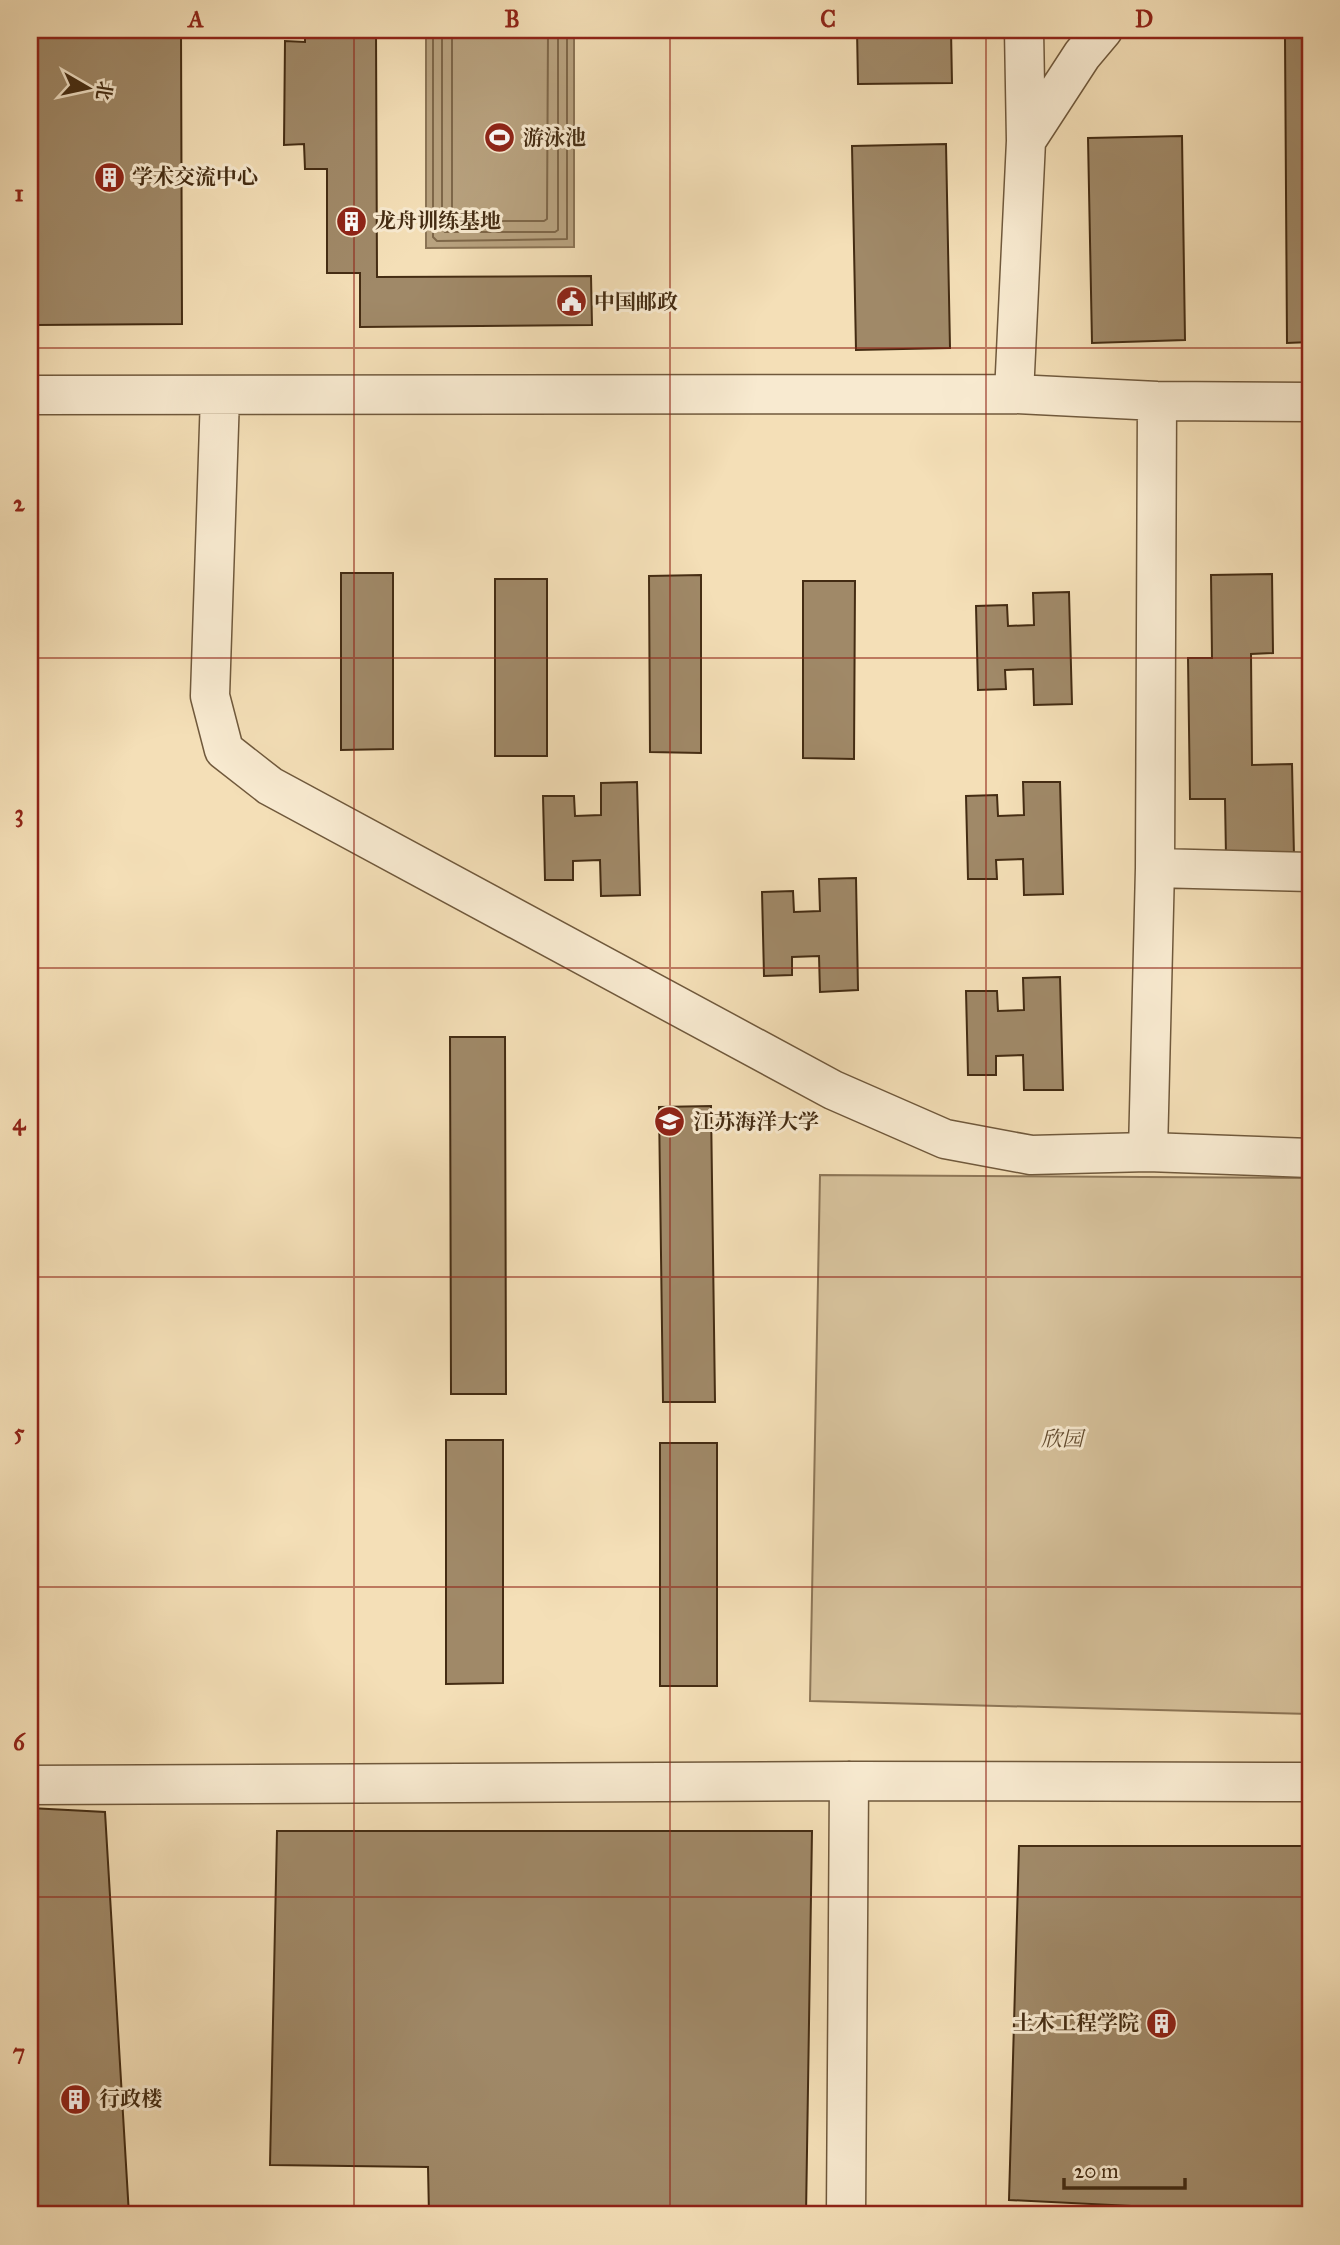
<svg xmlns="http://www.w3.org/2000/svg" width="1340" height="2245" viewBox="0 0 1340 2245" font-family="'IM FELL Great Primer','Noto Serif SC',serif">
  <rect width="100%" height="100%" fill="#f4dfb7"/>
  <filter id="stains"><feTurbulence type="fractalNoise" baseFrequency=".00286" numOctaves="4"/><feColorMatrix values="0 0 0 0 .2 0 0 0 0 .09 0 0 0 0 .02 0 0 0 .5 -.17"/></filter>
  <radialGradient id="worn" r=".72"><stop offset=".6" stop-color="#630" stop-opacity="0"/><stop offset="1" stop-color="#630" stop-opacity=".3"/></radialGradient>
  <!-- green -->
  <path fill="#d6c19b" stroke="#8d7657" stroke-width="2" d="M820 1175 1310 1178V1714L810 1701Z"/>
  <!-- water -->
  <path fill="#b8a27f" stroke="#8a7354" stroke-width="2" d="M426 30H574V247L426 248Z"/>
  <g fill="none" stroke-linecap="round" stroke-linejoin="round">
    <!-- shore -->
    <path stroke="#7e6749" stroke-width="2" d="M433 30V237L437 241 567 239V30
      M442 30V229L445 232H555L558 230V30
      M452 30V218L456 221H544L547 219 548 30"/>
  </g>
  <!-- building -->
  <path fill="#a08968" stroke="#442c13" stroke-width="2" d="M35 30H181L182 324 36 325Z
    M305 30H376L377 277 591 276 592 325 360 327V273H327V169H305L304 144 284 145 285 41 305 42Z
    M857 30H951L952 83 858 84Z
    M1285 38H1310V342L1287 343Z
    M1182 136 1185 340 1092 343 1088 138Z
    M946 144 950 348 856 350 852 146Z
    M341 573H393V749L341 750Z
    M1272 574 1273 653 1251 654 1252 765 1292 764 1294 856 1226 857 1225 799H1190L1188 658H1212L1211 575Z
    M701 575V753L650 752 649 576Z
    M495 579H547V756H495Z
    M803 581H855L854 759 803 758Z
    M1069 592 1072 704 1034 705 1033 669 1005 670 1006 689 978 690 976 606 1007 605 1008 626 1034 625 1033 593Z
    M637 782 640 895 601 896 600 860 573 861V880H545L543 796H574L575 816 601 815V783Z
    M1023 782H1060L1063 894 1024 895 1023 859 996 860 997 879H968L966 796 997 795 998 816 1024 815Z
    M856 878 858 990 820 992 819 956 792 957V975L764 976 762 892 793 891 794 912 820 911 819 879Z
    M1060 977 1063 1090H1024L1023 1055 996 1056V1075H968L966 991H997L998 1011 1024 1010 1023 978Z
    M450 1037H505L506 1394H451Z
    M711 1106 715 1402H663L659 1107Z
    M446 1440H503V1683L446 1684Z
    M660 1443H717V1686H660Z
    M30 1808 105 1812 129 2215H30Z
    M277 1831H812L806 2215H429L428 2167 270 2165Z
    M1019 1846H1310V2215L1009 2200Z"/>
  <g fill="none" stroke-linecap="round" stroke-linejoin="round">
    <defs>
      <path id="minor" d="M1024 30 1026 141
        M1014 394 1026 141 1082 55 1103 30
        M30 395 1014 394 1157 401 1310 402
        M220 396 210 696 224 750 270 786 833 1090 945 1139 1031 1155 1148 1152
        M1157 401 1155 868 1148 1152 1310 1158
        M1155 868 1310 872
        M30 1785 849 1781 1310 1782
        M846 2215 849 1781"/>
    </defs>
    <!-- minor casing -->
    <use href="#minor" stroke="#70593c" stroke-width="41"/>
    <!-- minor -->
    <use href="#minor" stroke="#f8ead0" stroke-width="38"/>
  </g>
  <!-- grid -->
  <path fill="none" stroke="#8f2418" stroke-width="2" stroke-opacity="0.55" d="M354 30V2215M670 30V2215M986 30V2215M30 348H1310M30 658H1310M30 968H1310M30 1277H1310M30 1587H1310M30 1897H1310"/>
  <!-- icons -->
  <defs>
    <symbol id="stadium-disc" viewBox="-11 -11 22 22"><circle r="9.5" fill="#8f2418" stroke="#f8ead0"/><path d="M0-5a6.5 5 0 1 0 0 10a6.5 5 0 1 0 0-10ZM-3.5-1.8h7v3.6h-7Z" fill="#fff"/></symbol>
    <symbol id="building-disc" viewBox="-11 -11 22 22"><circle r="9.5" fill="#8f2418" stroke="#f8ead0"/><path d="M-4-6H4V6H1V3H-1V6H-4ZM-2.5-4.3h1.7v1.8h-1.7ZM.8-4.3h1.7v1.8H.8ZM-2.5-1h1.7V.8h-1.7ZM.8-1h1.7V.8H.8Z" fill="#fff"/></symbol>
    <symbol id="civic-disc" viewBox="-11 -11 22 22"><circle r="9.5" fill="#8f2418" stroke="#f8ead0"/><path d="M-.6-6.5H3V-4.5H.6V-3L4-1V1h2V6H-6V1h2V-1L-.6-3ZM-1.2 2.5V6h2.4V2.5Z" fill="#fff"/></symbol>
    <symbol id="university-disc" viewBox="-11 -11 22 22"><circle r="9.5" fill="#8f2418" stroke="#f8ead0"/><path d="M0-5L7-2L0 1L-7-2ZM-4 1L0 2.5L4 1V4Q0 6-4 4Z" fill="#fff"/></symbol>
  </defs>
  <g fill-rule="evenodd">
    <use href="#stadium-disc" x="482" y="120" width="35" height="35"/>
    <use href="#building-disc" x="92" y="160" width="35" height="35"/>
    <use href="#building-disc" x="334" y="204" width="35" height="35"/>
    <use href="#civic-disc" x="554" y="284" width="35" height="35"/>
    <use href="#university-disc" x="652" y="1104" width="35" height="35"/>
    <use href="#building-disc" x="1144" y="2006" width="35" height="35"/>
    <use href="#building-disc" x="58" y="2082" width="35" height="35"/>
  </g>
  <g text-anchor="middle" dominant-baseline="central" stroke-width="6" stroke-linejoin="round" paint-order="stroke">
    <!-- poi labels -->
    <g font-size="21" font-weight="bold" fill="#442c13" stroke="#f8ead0" text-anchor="start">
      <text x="523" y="138">游泳池</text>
      <text x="132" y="177">学术交流中心</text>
      <text x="375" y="221">龙舟训练基地</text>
      <text x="594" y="302">中国邮政</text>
      <text x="693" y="1122">江苏海洋大学</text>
      <text x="1139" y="2023" text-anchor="end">土木工程学院</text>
      <text x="99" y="2099">行政楼</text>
    </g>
    <!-- park labels -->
    <g font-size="21" font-style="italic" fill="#614a2e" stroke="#f8ead0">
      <text x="1062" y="1439">欣园</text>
    </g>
  </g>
  <!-- margin -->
  <rect width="1340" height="2245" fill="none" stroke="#f4dfb7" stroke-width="77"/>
  <!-- north arrow -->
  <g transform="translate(88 88) rotate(99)" stroke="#f8ead0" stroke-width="5" paint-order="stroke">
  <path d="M0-5L12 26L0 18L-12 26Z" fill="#442c13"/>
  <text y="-10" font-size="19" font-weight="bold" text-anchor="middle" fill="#442c13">北</text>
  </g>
  <!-- scale -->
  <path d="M1064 2178v10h121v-10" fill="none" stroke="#442c13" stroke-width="3.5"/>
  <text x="1074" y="2178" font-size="21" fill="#442c13" stroke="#f8ead0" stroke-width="5" paint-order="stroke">20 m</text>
  <rect x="38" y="38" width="1264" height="2168" fill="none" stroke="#8f2418" stroke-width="2.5"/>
  <g font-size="23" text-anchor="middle" font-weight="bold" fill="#8f2418">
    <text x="196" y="27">A</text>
    <text x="512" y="27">B</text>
    <text x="828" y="27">C</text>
    <text x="1144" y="27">D</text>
    <text x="19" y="201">1</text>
    <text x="19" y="511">2</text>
    <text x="19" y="821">3</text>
    <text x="19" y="1130">4</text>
    <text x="19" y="1440">5</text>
    <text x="19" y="1750">6</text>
    <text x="19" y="2060">7</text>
  </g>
  <rect width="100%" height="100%" filter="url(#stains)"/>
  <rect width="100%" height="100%" fill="url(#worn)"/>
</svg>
